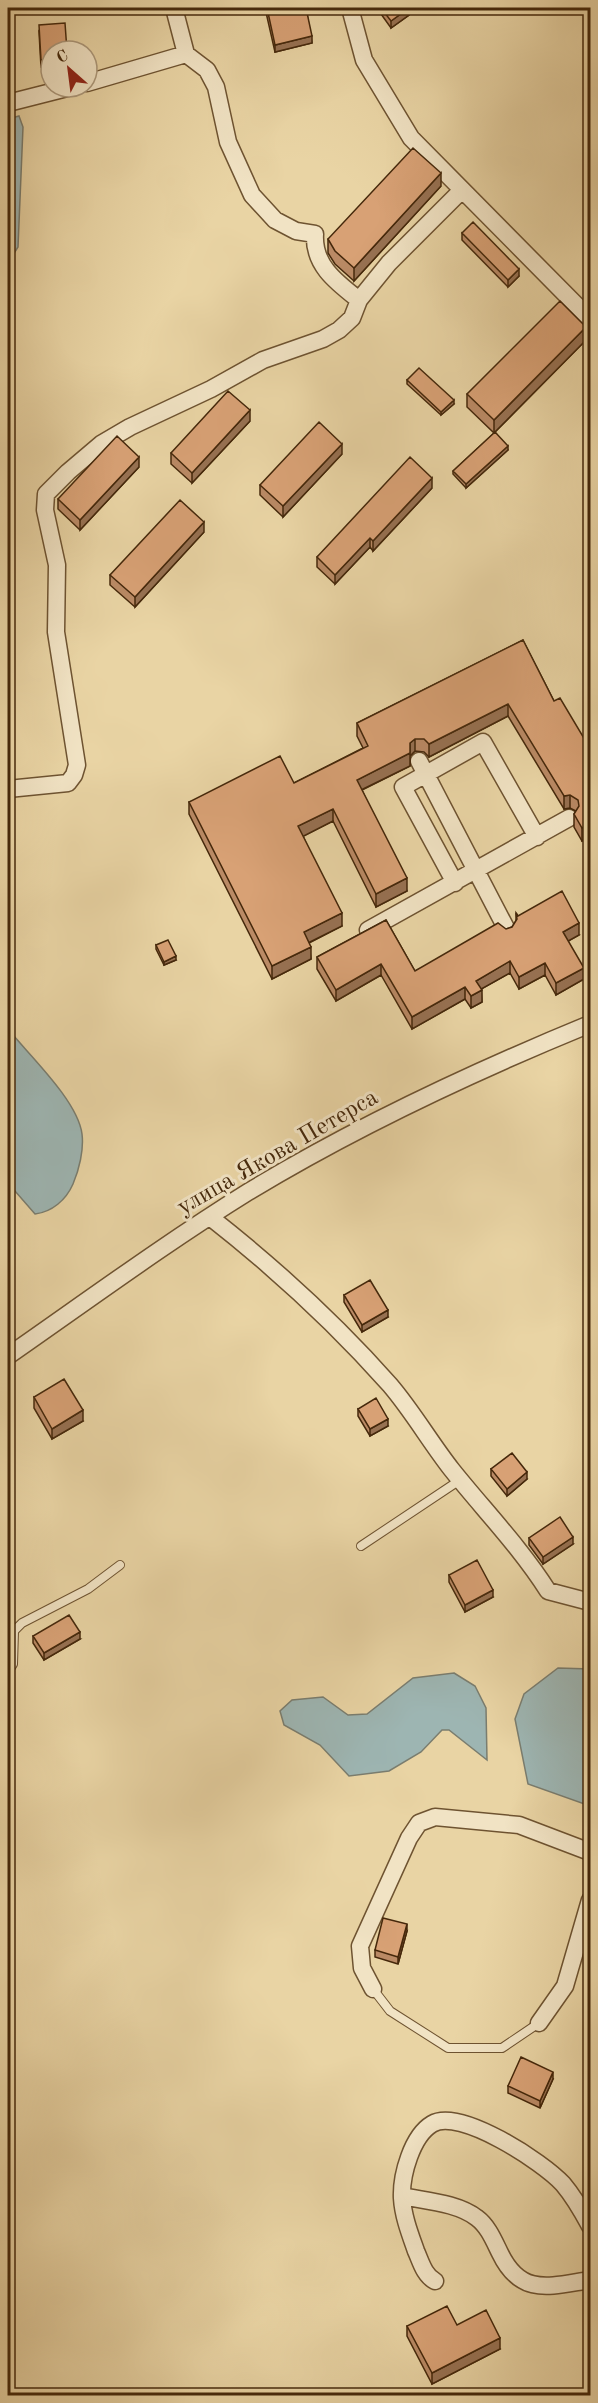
<svg xmlns="http://www.w3.org/2000/svg" width="598" height="2403" viewBox="0 0 598 2403" font-family="'Old Standard TT',serif">
  <rect width="100%" height="100%" fill="#e9d4a4"/>
  <filter id="stains"><feTurbulence type="fractalNoise" baseFrequency=".00333" numOctaves="4"/><feColorMatrix values="0 0 0 0 .2 0 0 0 0 .09 0 0 0 0 .02 0 0 0 .5 -.17"/></filter>
  <radialGradient id="worn" r=".72"><stop offset=".6" stop-color="#630" stop-opacity="0"/><stop offset="1" stop-color="#630" stop-opacity=".3"/></radialGradient>
  <!-- water -->
  <path fill="#9db5b2" stroke="#7a7d6f" stroke-width="1.5" d="M19 116 23 127 18 247 8 263V119Z
    M8 1029C29 1055 78 1101 82 1134 84 1150 79 1170 73 1184 66 1200 52 1212 35 1214L8 1183Z
    M558 1668 590 1669V1806L528 1784 515 1719 524 1694Z
    M454 1673 475 1686 486 1708 487 1760 449 1730H442L421 1752 389 1771 349 1776 320 1745 284 1725 280 1711 292 1700 323 1697 348 1715 367 1714 413 1678Z"/>
  <g fill="none" stroke-linecap="round" stroke-linejoin="round">
    <defs>
      <path id="lane" d="M361 1546 460 1480
        M8 1672 13 1664 14 1631 22 1623 88 1589 120 1565
        M373 1989 390 2011 448 2048H502L539 2023"/>
      <path id="street" d="M174 8 186 54 207 70 216 87 228 142 252 195 275 220 296 231 315 234C313 265 336 282 359 300L389 263 462 190
        M350 8 364 60 411 138 590 319
        M87 83 186 54
        M8 103 71 87
        M419 761 507 930
        M8 789 68 783 74 775 77 765 56 632 57 565 45 510 46 494 68 472 101 444 130 427 211 389 263 360 323 339 339 330 352 318 359 300
        M455 883 403 787 483 742 537 837
        M368 930 569 818
        M210 1217C275 1268 335 1323 390 1385 413 1412 430 1442 452 1470 484 1510 520 1547 548 1591L590 1602
        M8 1356C87 1301 166 1243 248 1192 357 1126 473 1072 590 1024
        M373 1989 362 1968 360 1946 409 1838 419 1823 435 1817 519 1825 590 1852
        M539 2023 565 1986 590 1900
        M402 2196C426 2201 458 2203 477 2218 488 2226 494 2241 500 2253 521 2297 550 2286 590 2280
        M435 2281C424 2275 421 2262 416 2251 410 2234 403 2216 402 2198 401 2175 412 2136 432 2124 459 2107 543 2162 563 2184 574 2197 582 2211 590 2226"/>
    </defs>
    <!-- lane casing -->
    <use href="#lane" stroke="#6e5331" stroke-width="10"/>
    <!-- street casing -->
    <use href="#street" stroke="#6e5331" stroke-width="19"/>
    <!-- lane -->
    <use href="#lane" stroke="#f1e3c4" stroke-width="8"/>
    <!-- street -->
    <use href="#street" stroke="#f1e3c4" stroke-width="16"/>
  </g>
  <!-- wall -->
  <path fill="#ba8a65" stroke="#45280b" stroke-width="1.5" d="M265 8H306L312 43 275 52Z
    M381 8H409V15L391 28 381 14Z
    M39 32 51 51V67H41Z
    M441 186 354 281 335 264 328 253V239Z
    M462 233 519 276 508 287 462 240Z
    M586 340 495 432 508 450 466 488 453 474V471L494 433 467 407V394Z
    M407 380 454 404 441 415 407 384Z
    M250 421 192 483 171 464V453Z
    M342 454 283 517 260 495V485Z
    M139 467 80 530 58 509V499Z
    M432 488 373 551 370 547 335 584 317 567V557Z
    M204 532 135 607 110 585V575Z
    M523 640 554 701 591 750V836L582 841 574 827V814L576 811 570 808 564 809 508 716 429 757 424 752 415 751 410 756V766L362 790 407 891 376 907 333 821 303 836 342 926 309 943 311 959 272 979 189 814V802L294 783 363 748 357 736V723Z
    M516 913 518 916 579 935 568 941 584 979 556 995 545 975 519 989 510 973 481 989 482 1002 471 1008 465 999 412 1029 381 975 336 1001 317 969V957L386 920 415 971 506 929 512 927 516 921Z
    M156 945 176 960 164 965 156 949Z
    M344 1295 388 1317 362 1332 344 1302Z
    M34 1397 83 1421 52 1439 34 1408Z
    M358 1409 388 1426 370 1436 358 1416Z
    M491 1469 527 1479 507 1496 491 1476Z
    M529 1538 573 1544 543 1564 529 1545Z
    M449 1575 493 1597 465 1612 449 1582Z
    M33 1636 80 1639 44 1660 33 1643Z
    M407 1931 398 1964 375 1957V1950Z
    M553 2079 540 2108 508 2093V2086Z
    M457 2325 500 2349 432 2384 407 2336V2326Z"/>
  <!-- shaded-wall -->
  <path fill="#977152" stroke="#45280b" stroke-width="1.5" d="M409 8V15L391 28V21Z
    M312 36V43L275 52V45Z
    M441 173V186L354 281V268Z
    M519 269V276L508 287V280Z
    M586 327V340L494 433V420Z
    M454 400V404L441 415V412Z
    M250 410V421L192 483V473Z
    M342 444V454L283 517V506Z
    M508 446V450L466 488V484Z
    M139 457V467L80 530V520Z
    M432 478V488L373 551V541Z
    M204 522V532L135 607V597Z
    M370 538V547L335 584V575Z
    M508 704V716L429 757V744Z
    M415 739V751L410 756V743Z
    M410 753V766L357 792V780Z
    M570 795V808L564 809V796Z
    M333 809V821L298 839V826Z
    M591 823V836L582 841V828Z
    M407 878V891L376 907V894Z
    M342 913V926L304 945V932Z
    M579 923V935L563 944V932Z
    M311 947V959L272 979V966Z
    M176 956V960L164 965V962Z
    M510 961V973L476 992V981Z
    M545 963V975L519 989V977Z
    M381 964V975L336 1001V990Z
    M584 968V979L556 995V983Z
    M465 987V999L412 1029V1017Z
    M482 990V1002L471 1008V996Z
    M388 1310V1317L362 1332V1325Z
    M83 1410V1421L52 1439V1429Z
    M388 1419V1426L370 1436V1429Z
    M527 1472V1479L507 1496V1489Z
    M573 1537V1544L543 1564V1557Z
    M493 1590V1597L465 1612V1605Z
    M80 1632V1639L44 1660V1653Z
    M407 1924V1931L398 1964V1957Z
    M553 2072V2079L540 2108V2101Z
    M500 2338V2349L432 2384V2373Z"/>
  <!-- building -->
  <path fill="#d8a175" stroke="#45280b" stroke-width="1.5" d="M267 8H306L312 36 275 45Z
    M381 8H409L391 21Z
    M65 23 67 51H51V60H41L39 25Z
    M413 148 441 173 354 268 335 251 328 239Z
    M473 222 519 269 508 280 462 233Z
    M560 301 586 327 494 420 467 394Z
    M419 368 454 400 441 412 407 380Z
    M228 391 250 410 192 473 171 453Z
    M319 422 342 444 283 506 260 485Z
    M495 432 508 446 466 484 453 471Z
    M117 436 139 457 80 520 58 499Z
    M410 457 432 478 373 541 370 538 335 575 317 557Z
    M180 500 204 522 135 597 110 575Z
    M523 640 554 701 560 698 591 750V823L582 828 574 814 579 806 578 800 570 795 564 796 508 704 429 744 424 739H415L410 743V753L357 780 407 878 376 894 333 809 298 826 342 913 304 932 311 947 272 966 189 802 280 756 294 783 368 746 357 723Z
    M562 891 579 923 563 932 584 968 556 983 545 963 519 977 510 961 476 981 482 990 471 996 465 987 412 1017 381 964 336 990 317 957 386 920 415 971 498 923 506 929 512 927 517 919 516 913 518 916Z
    M168 940 176 956 164 962 156 945Z
    M370 1280 388 1310 362 1325 344 1295Z
    M64 1379 83 1410 52 1429 34 1397Z
    M376 1398 388 1419 370 1429 358 1409Z
    M512 1453 527 1472 507 1489 491 1469Z
    M560 1517 573 1537 543 1557 529 1538Z
    M477 1560 493 1590 465 1605 449 1575Z
    M69 1615 80 1632 44 1653 33 1636Z
    M383 1918 407 1924 398 1957 375 1950Z
    M521 2057 553 2072 540 2101 508 2086Z
    M447 2306 457 2325 486 2310 500 2338 432 2373 407 2326Z"/>
  <g text-anchor="middle" dominant-baseline="central" stroke-width="6" stroke-linejoin="round" paint-order="stroke">
    <!-- street labels -->
    <g font-size="24" fill="#45280b" stroke="#f1e3c4">
      <text transform="translate(278 1153) rotate(-30)">улица Якова Петерса</text>
    </g>
  </g>
  <!-- margin -->
  <rect width="598" height="2403" fill="none" stroke="#e9d4a4" stroke-width="30"/>
  <rect x="9" y="9" width="580" height="2385" fill="none" stroke="#45280b" stroke-width="3"/>
  <rect x="15" y="15" width="568" height="2373" fill="none" stroke="#45280b" stroke-width="1.5"/>
  <!-- north arrow -->
  <g transform="translate(69 69) rotate(332)"><circle r="28" fill="#f1e3c4" stroke="#ac987a" stroke-width="1.5"/>
  <path d="M0-4.5L10 22L0 15L-10 22Z" fill="#8f2418"/>
  <text y="-9" font-size="16" font-weight="bold" text-anchor="middle" fill="#45280b">С</text>
  </g>
  <rect width="100%" height="100%" filter="url(#stains)"/>
  <rect width="100%" height="100%" fill="url(#worn)"/>
</svg>
